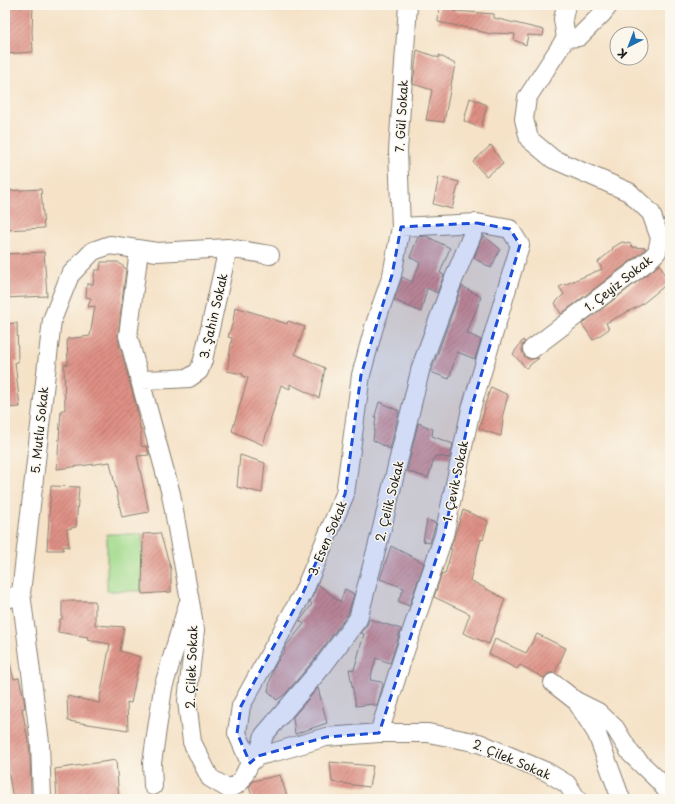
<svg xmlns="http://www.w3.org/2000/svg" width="675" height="804" viewBox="0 0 675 804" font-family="'Playpen Sans',sans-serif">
  <defs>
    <pattern id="building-hatch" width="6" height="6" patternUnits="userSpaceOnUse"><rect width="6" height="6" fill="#de9085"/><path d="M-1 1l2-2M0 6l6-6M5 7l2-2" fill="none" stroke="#b3756c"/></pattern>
  </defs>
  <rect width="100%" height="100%" fill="#fbf7ec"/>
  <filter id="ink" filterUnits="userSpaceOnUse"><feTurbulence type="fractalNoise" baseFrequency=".025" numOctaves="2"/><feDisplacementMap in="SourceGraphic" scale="8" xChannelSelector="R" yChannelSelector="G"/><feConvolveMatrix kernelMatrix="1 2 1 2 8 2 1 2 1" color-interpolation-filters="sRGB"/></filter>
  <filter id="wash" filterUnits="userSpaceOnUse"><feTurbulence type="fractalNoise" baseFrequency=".012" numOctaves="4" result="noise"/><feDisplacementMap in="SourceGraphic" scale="16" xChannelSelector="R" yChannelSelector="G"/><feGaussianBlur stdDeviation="0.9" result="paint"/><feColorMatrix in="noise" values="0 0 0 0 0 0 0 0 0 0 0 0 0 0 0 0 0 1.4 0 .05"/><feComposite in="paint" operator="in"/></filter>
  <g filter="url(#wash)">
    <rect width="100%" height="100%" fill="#f5e2c7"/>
    <!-- park -->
    <path fill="#a1da8c" stroke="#5e7b54" d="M107 534H143L142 591H107Z"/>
    <g id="blocks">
      <!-- building -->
      <path fill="url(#building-hatch)" d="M5 5H33L32 32 33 52 5 54Z
        M439 5H455V11L494 14V18L544 30 543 36 528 35 526 45 514 40 515 34 492 33 491 34 478 31V30L438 22Z
        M417 50 439 58V55L455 64 444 122 426 120 432 90 413 84Z
        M470 98 487 105 481 128 464 121Z
        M491 145 503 164 486 176 473 162Z
        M439 177 459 182 452 209 433 204Z
        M41 189 44 228 5 230V191Z
        M483 235 500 249 491 268 474 258Z
        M426 236 450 248 440 273 444 275 437 293 427 288 421 312 394 300 402 277 412 282 420 263 410 257 418 237Z
        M622 242 631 244 632 247 646 248 641 253 561 314 555 303 564 294 559 287 602 269 598 262 613 249 612 248Z
        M44 252 47 296 5 298V254Z
        M101 262H118L126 269 118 335 119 344V348L120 347 136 406 140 428 141 430V446L147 447 149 455 137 456 149 512 122 517 110 462 57 469 61 410H65L64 365 68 364 67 339 90 336 95 306 88 307 91 298 86 297 87 284H93L95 270H100Z
        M660 264 668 283 641 305 606 323 609 329 593 340 582 324 654 269Z
        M462 286 481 297 467 333 481 340 475 359 457 352 449 379 431 372Z
        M235 307 258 314 287 324 288 321 305 327 295 354 325 368 319 398 290 384V389L281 385 263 445 232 431 248 378 243 376V374L227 371 232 338 228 337 233 322Z
        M17 323 18 362H15L20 407 5 408V324Z
        M523 340 525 342 522 345V350L524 356 528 359H533L538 358H539L526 368 513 354Z
        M491 387 508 395 502 418 503 419 501 436 479 429 485 408 484 407Z
        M379 402 399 411 390 449 373 440 376 417 375 416Z
        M418 423 433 429 432 436 453 444 450 458 435 456 428 478 407 471Z
        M240 455 265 463 262 493 237 487Z
        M51 486 79 487 76 527 67 529 69 547 63 546V550H47Z
        M463 510 488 521 483 540 481 539 470 580 505 599 489 644 463 633 470 614 434 597 442 573 445 574 452 549H450Z
        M427 520 436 523 430 543 423 541Z
        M160 533 171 569V592L142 594 143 534Z
        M391 546 424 563 409 606 398 601 404 588 380 579Z
        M318 584 340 602 345 589 354 594 348 614 314 660 286 693 277 700 268 691 273 669 280 657 285 651 284 650 286 646 304 624 300 621 312 604 310 602Z
        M62 601H95V625L124 627 120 651 140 657 131 703 127 702 128 730 68 721 67 696 99 703 110 644 87 640 88 637 58 632 60 619H62Z
        M369 619 401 629 390 663 376 658 370 680 381 682 383 684 377 706 373 704 356 706 349 669 354 670 364 634 361 633 367 625Z
        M537 634 566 648 555 673H549L544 678 520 665 517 669 489 654 495 639 526 653Z
        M5 657H8L14 679 19 678 24 699 25 708H22L30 752 31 797 17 799H13L5 751Z
        M318 688 327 723 295 734 293 717Z
        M116 760 119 799H57L55 769Z
        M330 762 373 766 369 787 332 782Z
        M280 775 288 799H253L249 787 253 781Z"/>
    </g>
  </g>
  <g filter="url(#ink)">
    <use href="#blocks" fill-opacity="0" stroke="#887f72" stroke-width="1"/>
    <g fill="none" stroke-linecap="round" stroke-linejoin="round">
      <defs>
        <path id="minor" d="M566 5 563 19 566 38
          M566 38 579 37 602 14 609 5
          M139 250 128 336 171 494 195 630 187 701 192 742 210 778 227 788 235 786 241 781 250 763 258 756 275 752 326 737 379 733H428L479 743 547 772 567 784 577 799
          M532 349 648 261 657 252 660 238 651 213 629 192 553 159 529 139 524 119 527 98 566 38
          M140 380 172 379 189 378 199 371 203 360 228 248
          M5 600 21 593
          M553 683 576 701 597 734 621 799
          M576 701 598 712 615 728 631 754 659 781 670 795
          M379 733 402 660 444 535 471 409 520 245 510 229 477 223 401 227
          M258 756 264 735 322 667 358 619 381 532 421 367 450 288 477 223
          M250 763 237 733 241 706 303 593 345 494 361 375 374 327 392 275 401 227 398 151 408 5
          M153 786 152 763 163 688 188 604
          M42 799 40 743 21 593 52 320 70 275 93 251 110 245 157 252 228 248 270 255"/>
      </defs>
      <!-- minor casing -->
      <use href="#minor" stroke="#887f72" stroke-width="20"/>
      <!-- minor -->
      <use href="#minor" stroke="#fff" stroke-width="18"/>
    </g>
  </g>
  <!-- marked area -->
  <path fill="#1d4ed8" fill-opacity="0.2" stroke="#1d4ed8" stroke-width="3" stroke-dasharray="8 5" stroke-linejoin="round" d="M477 223 510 229 520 245 471 409 444 535 379 733 326 737 258 756 250 763 237 733 241 706 303 593 345 494 361 375 392 275 401 227Z"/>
  <g text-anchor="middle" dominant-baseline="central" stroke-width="3" stroke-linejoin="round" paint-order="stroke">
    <!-- street labels -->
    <g font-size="12" fill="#1c1c1c" stroke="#fbf7ec">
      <text transform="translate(401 116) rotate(-87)">7. Gül Sokak</text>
      <text transform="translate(618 283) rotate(-38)">1. Çeyiz Sokak</text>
      <text transform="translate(213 316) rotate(-77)">3. Şahin Sokak</text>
      <text transform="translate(39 430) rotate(-84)">5. Mutlu Sokak</text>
      <text transform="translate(455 481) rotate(-78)">1. Çevik Sokak</text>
      <text transform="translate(389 501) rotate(-76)">2. Çelik Sokak</text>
      <text transform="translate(327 538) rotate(-67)">3. Esen Sokak</text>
      <text transform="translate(191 667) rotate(-88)">2. Çilek Sokak</text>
      <text transform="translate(512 759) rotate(23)">2. Çilek Sokak</text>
    </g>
  </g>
  <!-- margin -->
  <rect width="675" height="804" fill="none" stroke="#fbf7ec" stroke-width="20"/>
  <!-- north arrow -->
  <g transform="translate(629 46) rotate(222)"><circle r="19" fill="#fbf7ec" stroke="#a29f99"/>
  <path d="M0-3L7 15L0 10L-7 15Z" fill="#1f6fb2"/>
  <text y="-6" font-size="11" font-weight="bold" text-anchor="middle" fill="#1c1c1c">K</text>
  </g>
</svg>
